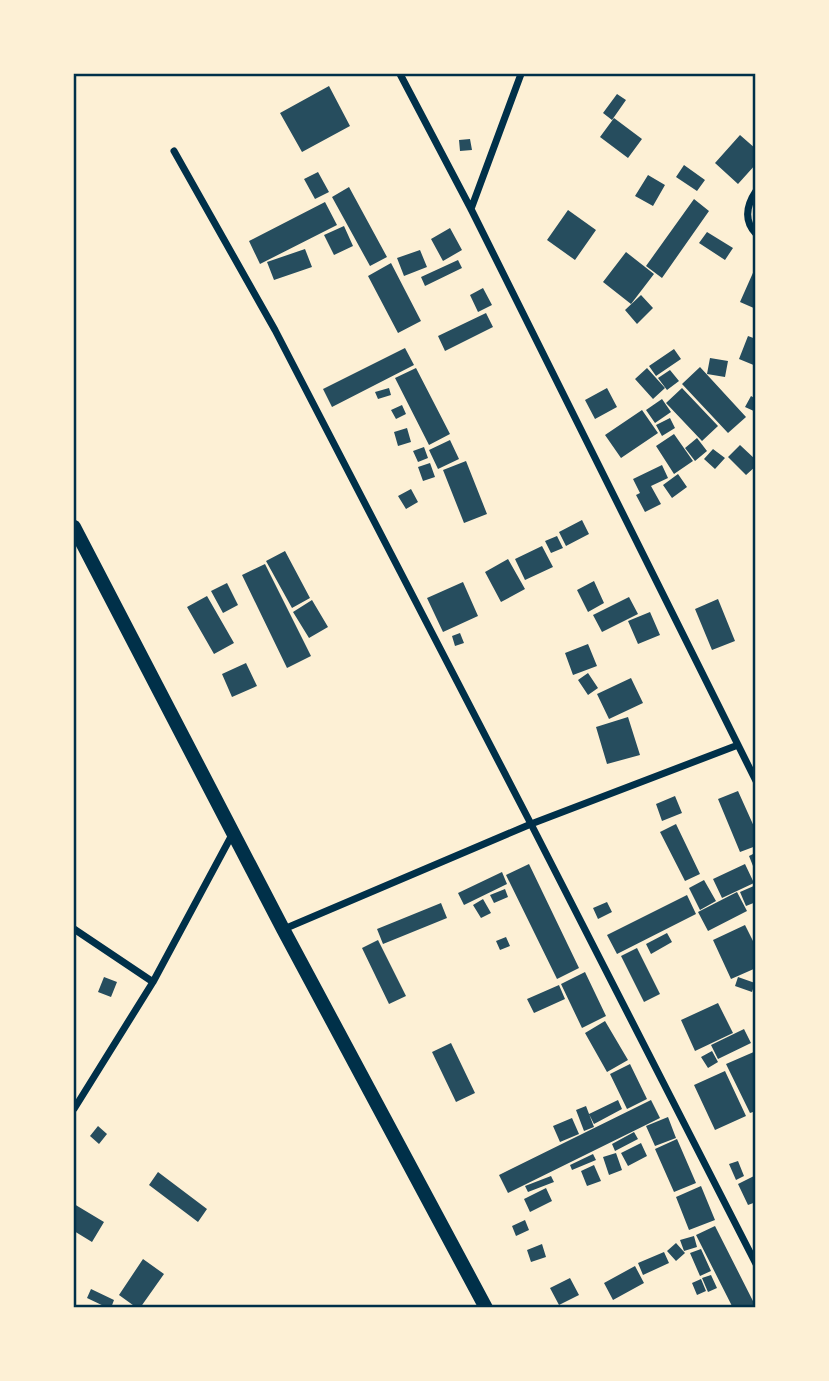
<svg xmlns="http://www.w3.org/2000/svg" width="829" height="1381" viewBox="0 0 829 1381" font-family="Quicksand,sans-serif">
  <rect width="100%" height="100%" fill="#fdf0d5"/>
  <!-- building -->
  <path fill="#264d5e" d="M329 86 350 126 302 152 280 113Z
    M617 94 626 100 612 120 603 113Z
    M614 118 642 139 628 158 600 137Z
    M740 135 756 149V164L738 184 715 163Z
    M470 139 472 150 460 151 459 140Z
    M684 165 705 180 697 191 676 177Z
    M318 172 329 192 315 199 304 179Z
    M648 175 665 185 653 206 635 196Z
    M349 187 387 257 370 266 332 197Z
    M694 199 709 211 662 278 646 266Z
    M325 202 337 225 260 264 249 241Z
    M568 210 596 230 575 260 547 240Z
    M344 226 353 246 334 255 324 235Z
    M450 228 462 250 443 261 431 239Z
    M707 232 733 248 725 260 699 243Z
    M305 249 312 267 274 280 267 262Z
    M420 250 427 267 404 276 397 258Z
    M626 252 654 274 631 304 603 282Z
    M458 260 462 268 425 286 421 277Z
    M391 263 421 321 398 333 368 276Z
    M756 266V309L740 302Z
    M483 288 492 305 478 312 470 295Z
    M641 295 653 308 637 324 625 310Z
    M486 313 493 327 445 351 438 336Z
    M748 336 756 339V366L739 359Z
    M405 348 414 365 332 407 323 389Z
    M674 349 681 359 656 376 649 366Z
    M710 358 728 361 725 377 707 374Z
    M700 367 746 417 728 433 682 384Z
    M416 368 450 434 429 445 395 378Z
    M647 368 665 388 653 399 635 379Z
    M670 370 679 381 667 390 658 378Z
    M389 388 391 395 378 399 375 392Z
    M607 388 617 407 595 419 585 400Z
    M682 388 718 426 702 441 666 403Z
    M751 396 756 399V412L745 407Z
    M662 399 671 412 655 423 646 410Z
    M402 405 406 414 396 419 391 410Z
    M642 410 658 433 621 458 605 435Z
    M670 418 675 428 662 436 656 425Z
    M407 428 411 442 398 446 394 432Z
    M674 434 693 461 674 474 656 446Z
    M697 438 707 451 695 461 685 448Z
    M450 440 459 459 438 469 429 450Z
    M740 445 756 460V466L746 475 728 457Z
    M424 447 428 458 418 462 413 451Z
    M713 449 725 458 715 469 704 459Z
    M466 461 487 514 464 523 443 470Z
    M430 463 435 477 423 481 418 467Z
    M662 465 668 478 651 486 661 504 645 512 636 495 640 493 633 479Z
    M678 474 687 487 672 498 663 485Z
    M411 489 418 502 406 509 398 496Z
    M582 520 589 534 566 546 559 532Z
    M557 536 563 548 551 553 545 541Z
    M542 546 553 567 525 580 515 559Z
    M285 551 310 598 292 608 266 561Z
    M508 559 525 589 501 602 485 572Z
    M265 564 311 656 287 668 242 575Z
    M594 581 604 603 588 612 577 590Z
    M463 582 478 616 443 632 427 598Z
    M227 583 238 605 223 613 211 591Z
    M207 596 234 643 214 654 187 607Z
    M629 597 638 614 602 632 593 615Z
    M718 599 735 641 712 650 695 609Z
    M312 600 328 627 309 638 293 612Z
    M650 612 660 635 638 644 628 621Z
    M460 633 464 643 455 646 452 636Z
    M588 644 597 666 573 675 565 653Z
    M246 663 257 686 232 697 222 674Z
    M588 673 598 688 588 695 578 680Z
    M631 678 643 703 609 719 597 694Z
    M628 717 640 755 607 764 596 727Z
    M738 791 756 831V846L740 852 718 799Z
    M675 796 682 813 662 821 656 804Z
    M676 824 700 874 685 881 660 832Z
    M755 853V871L749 856Z
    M529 864 579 968 557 979 506 875Z
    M745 864 754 883 722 898 713 879Z
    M502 872 507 884 464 905 458 893Z
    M704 880 716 901 700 910 689 888Z
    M756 885V902L746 906 740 892Z
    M505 889 508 897 494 903 490 895Z
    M737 892 747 911 708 931 698 912Z
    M687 895 696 914 617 954 607 935Z
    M483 899 491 913 481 918 473 905Z
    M607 902 612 912 598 919 593 908Z
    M441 903 447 918 383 944 377 929Z
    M745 925 756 947V968L731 979 713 940Z
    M667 933 672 942 651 954 646 944Z
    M506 937 510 946 500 950 496 941Z
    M378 940 406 996 389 1004 362 948Z
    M637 948 660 994 644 1002 621 956Z
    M585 972 606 1016 582 1028 561 984Z
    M104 977 117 982 111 997 98 992Z
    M738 977 755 983 752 992 735 986Z
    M559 985 565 999 534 1013 527 999Z
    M718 1003 733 1033 695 1051 681 1020Z
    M605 1021 628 1060 607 1072 585 1033Z
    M744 1029 751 1043 718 1059 711 1045Z
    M451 1043 475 1093 456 1102 432 1052Z
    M712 1051 718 1062 708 1068 701 1057Z
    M756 1051V1111L750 1113 726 1064Z
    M630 1064 647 1099 627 1109 610 1074Z
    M725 1071 746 1116 715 1130 694 1085Z
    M618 1100 622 1109 594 1124 589 1114Z
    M651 1100 660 1118 508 1193 499 1175Z
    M586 1106 594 1127 584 1131 576 1110Z
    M668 1117 676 1138 655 1146 646 1126Z
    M572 1118 579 1134 560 1142 553 1126Z
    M98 1126 107 1134 99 1144 90 1136Z
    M634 1132 638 1139 615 1151 612 1144Z
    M677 1139 696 1183 674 1192 655 1149Z
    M641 1143 647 1156 628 1166 621 1153Z
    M616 1153 622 1170 609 1175 603 1157Z
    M593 1154 596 1160 572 1170 570 1165Z
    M738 1161 744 1176 736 1180 729 1164Z
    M594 1165 601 1181 587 1186 581 1171Z
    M158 1172 207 1209 198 1222 149 1185Z
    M756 1175V1202L748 1205 738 1184Z
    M551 1176 554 1182 528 1192 525 1186Z
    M701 1186 715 1220 689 1230 676 1197Z
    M546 1188 552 1201 530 1212 524 1199Z
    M74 1204 104 1222 92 1242 74 1231Z
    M525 1220 529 1230 516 1236 512 1226Z
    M715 1226 756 1307V1308H733L696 1235Z
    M694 1236 697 1247 684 1251 680 1240Z
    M676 1243 685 1253 676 1261 667 1251Z
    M542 1244 546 1257 531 1262 527 1250Z
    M701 1249 711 1271 700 1276 690 1253Z
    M664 1252 669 1263 643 1275 638 1263Z
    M143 1259 164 1274 140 1308H137L119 1295Z
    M635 1266 644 1283 613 1300 604 1283Z
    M711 1275 717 1288 708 1292 702 1278Z
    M570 1278 579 1295 559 1305 550 1288Z
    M701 1279 706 1291 697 1295 692 1283Z
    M91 1289 114 1300 111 1308H108L87 1298Z"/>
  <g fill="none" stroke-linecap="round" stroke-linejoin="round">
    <!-- minor -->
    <path stroke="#003049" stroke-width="7" d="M400 74 471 209 756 781
      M174 151 275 330 531 824 756 1264
      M756 191C746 206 744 221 756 234
      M471 209 521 74
      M74 929 153 982
      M284 929 531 824 738 745
      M74 1109 153 982 233 833"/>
    <!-- trunk -->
    <path stroke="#003049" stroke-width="14" d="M74 527 283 929 486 1308"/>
  </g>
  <!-- border -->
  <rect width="829" height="1381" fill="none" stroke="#fdf0d5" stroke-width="150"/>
  <rect x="75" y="75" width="679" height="1231" fill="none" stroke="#003049" stroke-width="2.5"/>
</svg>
